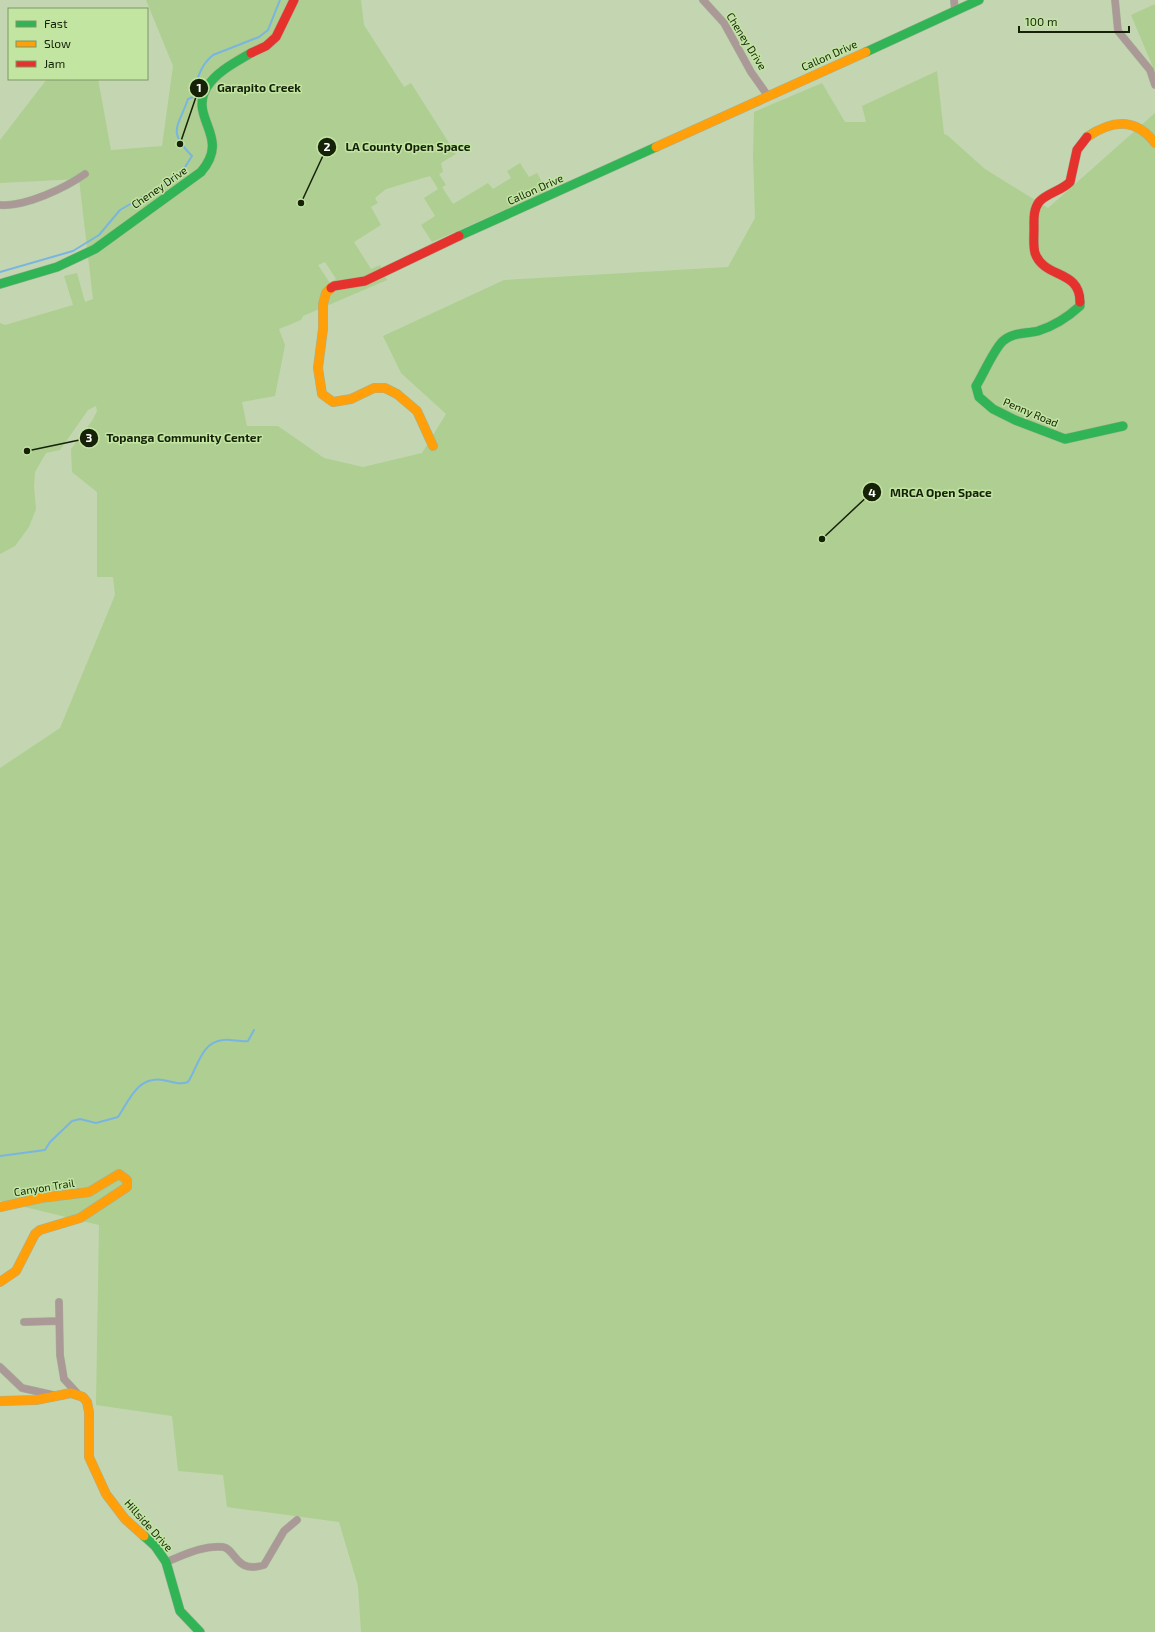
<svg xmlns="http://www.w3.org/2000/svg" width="1155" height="1632" viewBox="0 0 1155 1632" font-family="'Exo 2',sans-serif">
  <rect width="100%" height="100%" fill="#c3d6b1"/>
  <!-- green -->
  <path fill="#afce91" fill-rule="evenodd" d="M146 0H361L364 25 404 87 411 83 456 154 441 163 443 172 439 174 446 185 442 187 453 204 488 183 493 189 511 178 507 171 520 163 529 177 537 173 547 191 432 242 421 225 435 216 424 198 438 189 430 176 386 189 375 198 378 203 371 207 381 225 354 242 371 269 380 265 387 280 303 316 301 320 279 329 285 345 275 396 242 402 247 426H278L324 458 363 467 422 453 446 414 401 373 383 336 504 280 728 267 755 218 753 156 754 112 822 83 845 122H866L862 106 937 71 944 134 947 135 985 169 1048 208 1155 113V1632H361L358 1586 339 1522 227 1507 223 1475 178 1471 172 1416 96 1405 99 1225 0 1201V768L60 728 115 595 113 577H97V492L72 472 71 449 92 421 97 411 96 406 88 410 60 450 46 453 35 472 34 486 36 509 29 527 15 546 0 554V323L5 325 73 305 64 276 77 273 85 302 93 299 79 179 0 183V140L47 79H98L111 150 162 146 173 66ZM325 262 336 279 330 283 318 265Z
    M1155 4V72L1131 15Z"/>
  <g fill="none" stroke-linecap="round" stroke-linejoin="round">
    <!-- stream -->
    <path stroke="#79b5e1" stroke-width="2" d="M0 272 73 251 99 235 120 210 180 175 192 156C167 131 178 128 188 99L193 97C196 82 200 65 213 55L259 37 268 30 280 0
      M0 1156 45 1150 50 1142 72 1121 80 1119 96 1123 118 1117C130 1099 138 1076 163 1080 172 1082 180 1085 188 1082 198 1067 201 1042 223 1040 231 1039 240 1042 248 1041L254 1030"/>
    <defs>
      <path id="street" d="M703 0 724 23 751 72 768 96
        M954 0 955 11
        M1115 0 1118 31 1150 70 1155 85
        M0 205C25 207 65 188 85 174
        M59 1302 60 1355 64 1379 77 1393
        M24 1322 59 1321
        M0 1367 22 1388 53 1395
        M166 1562C184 1555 203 1545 223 1547 236 1549 235 1574 264 1565L284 1531 297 1520"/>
      <path id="fast" d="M866 52 979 0
        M459 236 656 147
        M0 284 57 267 95 249 201 172C232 136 188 119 207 87 216 72 236 62 251 53
        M1080 302V306C1068 317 1054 326 1038 331 1026 334 1013 332 1003 341 994 349 983 375 976 386L979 397 993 409 1015 420 1065 439 1123 426
        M144 1536 155 1546 166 1562 180 1611 200 1632"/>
      <path id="slow" d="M1087 137C1112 120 1135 117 1155 143
        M656 147 866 52
        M331 288 326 293 323 304V329L318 368 322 394 333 402 351 399 374 388H385L397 394 417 411 433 446
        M0 1207 41 1198 89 1192 119 1174 127 1180V1187L80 1218 40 1230 35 1234 16 1271 0 1282
        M0 1401 36 1400 71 1393 83 1397 87 1402 89 1412V1457L106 1494 125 1519 144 1536"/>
      <path id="jam" d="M251 53 266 46 276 37 294 0
        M331 288 334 286 365 281 459 236
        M1080 302C1080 269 1044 279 1035 253 1033 246 1034 237 1034 229 1034 220 1033 210 1039 202 1047 193 1061 191 1070 182L1077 150 1087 137"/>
    </defs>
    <!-- street casing -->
    <use href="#street" stroke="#a4b296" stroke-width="8"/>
    <!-- fast casing -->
    <use href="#fast" stroke="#a4b296" stroke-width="10"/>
    <!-- slow casing -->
    <use href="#slow" stroke="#a4b296" stroke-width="10"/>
    <!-- jam casing -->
    <use href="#jam" stroke="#a4b296" stroke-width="10"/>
    <!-- street -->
    <use href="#street" stroke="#ab9997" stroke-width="7"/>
    <!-- fast -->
    <use href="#fast" stroke="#30b455" stroke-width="9"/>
    <!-- slow -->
    <use href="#slow" stroke="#ff9f0a" stroke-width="9"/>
    <!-- jam -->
    <use href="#jam" stroke="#e5322d" stroke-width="9"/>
  </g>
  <g text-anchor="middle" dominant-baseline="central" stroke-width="3" stroke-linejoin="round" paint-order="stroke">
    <!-- street labels -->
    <g font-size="11" fill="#162208" stroke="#c2e5a2">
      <text transform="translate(747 41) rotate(58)">Cheney Drive</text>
      <text transform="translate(829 55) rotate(-24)">Callon Drive</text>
      <text transform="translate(159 187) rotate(-35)">Cheney Drive</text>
      <text transform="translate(535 189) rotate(-24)">Callon Drive</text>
      <text transform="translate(1031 412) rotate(23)">Penny Road</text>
      <text transform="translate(44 1187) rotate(-9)">Canyon Trail</text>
      <text transform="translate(149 1525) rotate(48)">Hillside Drive</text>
    </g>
  </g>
  <!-- callouts -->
  <path fill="none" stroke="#162208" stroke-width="1.5" d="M180 144L199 88M301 203L327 147M27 451L89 438M822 539L872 492"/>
  <g fill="#162208" stroke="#c2e5a2" stroke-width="1.5">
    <circle cx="180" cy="144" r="4"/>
    <circle cx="301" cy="203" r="4"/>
    <circle cx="27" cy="451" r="4"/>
    <circle cx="822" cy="539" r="4"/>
    <circle cx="199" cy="88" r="10"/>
    <circle cx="327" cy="147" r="10"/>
    <circle cx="89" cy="438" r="10"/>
    <circle cx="872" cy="492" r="10"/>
  </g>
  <g font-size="12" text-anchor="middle" font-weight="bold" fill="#fff">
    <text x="199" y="92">1</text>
    <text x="327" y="151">2</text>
    <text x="89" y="442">3</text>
    <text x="872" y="497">4</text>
  </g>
  <g font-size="12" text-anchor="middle" font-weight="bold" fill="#162208" stroke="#c2e5a2" stroke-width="3" stroke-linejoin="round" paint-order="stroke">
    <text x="259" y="92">Garapito Creek</text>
    <text x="408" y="151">LA County Open Space</text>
    <text x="184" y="442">Topanga Community Center</text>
    <text x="941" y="497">MRCA Open Space</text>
  </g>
  <!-- legend -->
  <rect x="8" y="8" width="140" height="72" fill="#c2e5a2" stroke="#7d9764"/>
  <rect x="16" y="21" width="20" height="6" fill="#30b455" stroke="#7d9764"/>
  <text x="44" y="28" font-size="12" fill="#162208">Fast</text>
  <rect x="16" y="41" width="20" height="6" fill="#ff9f0a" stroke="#7d9764"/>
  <text x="44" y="48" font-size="12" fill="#162208">Slow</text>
  <rect x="16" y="61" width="20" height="6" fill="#e5322d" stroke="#7d9764"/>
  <text x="44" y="68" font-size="12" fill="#162208">Jam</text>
  <!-- scale -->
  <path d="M1019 26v6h110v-6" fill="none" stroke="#162208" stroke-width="2"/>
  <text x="1025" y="26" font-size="12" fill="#162208" stroke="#c2e5a2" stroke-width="3" paint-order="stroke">100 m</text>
</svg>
